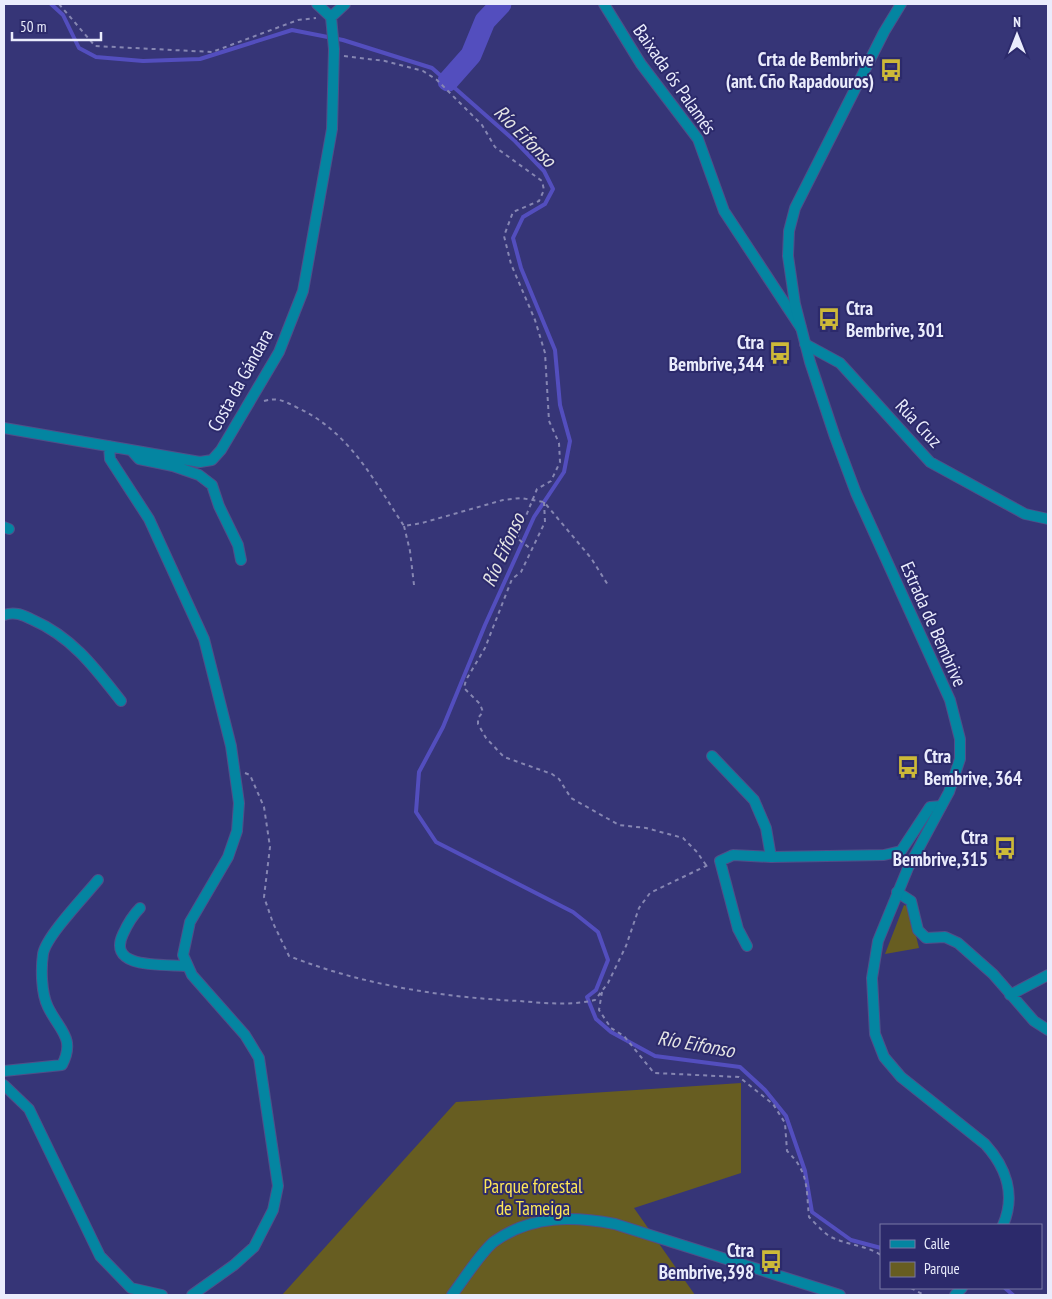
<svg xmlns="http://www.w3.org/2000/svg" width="1052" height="1299" viewBox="0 0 1052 1299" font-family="'PT Sans Narrow',sans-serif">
  <rect width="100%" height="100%" fill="#363577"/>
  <!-- green -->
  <path fill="#675d21" d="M904 905 909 907 919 948 885 954Z
    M741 1083V1173L634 1208 695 1295H282L456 1102Z"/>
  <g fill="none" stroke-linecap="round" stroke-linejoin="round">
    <!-- stream -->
    <path stroke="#534ebe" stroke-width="4" d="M51 4 63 15 79 48 96 57 143 61 200 59 292 30 343 40 432 68 515 141 544 171 553 189 545 204 523 217 513 238 521 268 555 350 560 405 570 441 564 472 534 517 485 625 443 727 419 772 416 812 436 842 573 912 598 932 608 960 596 990 587 997 596 1019 611 1032 655 1056 740 1067 765 1090 786 1116 805 1171 812 1212 851 1240 881 1248
      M1005 1288 1013 1295"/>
    <!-- river -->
    <path stroke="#534ebe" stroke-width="21" d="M448 81 471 55 485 21 501 4"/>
    <defs>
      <path id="minor" d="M317 4 331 17
        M604 4 641 64 698 139 724 211 801 328
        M331 17 345 4
        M805 344 840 363 930 462 1025 514 1048 519
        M4 428 200 462 212 460 221 450 279 352 303 291 332 129 334 49 331 17
        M109 446 110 459 149 519 204 639 231 746 239 803 237 831 228 857 190 922 183 955 192 975 245 1035 259 1058 278 1186 273 1210 254 1247 234 1265 192 1295
        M131 450 139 459 173 466 199 475 212 485 219 506 238 545 241 560
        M4 527 9 529
        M4 615C15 611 23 615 33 620 72 637 95 668 121 701
        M712 756 754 800 766 828 771 857
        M897 892 911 901 918 930 926 938 945 937 958 943 993 974 1034 1021 1048 1030
        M140 908C132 916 128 923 123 934 106 970 165 964 187 966
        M747 946 738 929 720 861 733 855 771 857 884 855 901 851 930 807 941 806
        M1010 995 1048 975
        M4 1071 62 1065C76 1038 59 1030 48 1007 41 993 41 968 43 954 46 936 86 895 98 880
        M4 1085 29 1109 100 1256 131 1288 162 1295"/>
      <path id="tertiary" d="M901 4 884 32 795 208 789 231 788 256 795 304 810 362 835 437 856 493 950 700 960 739V759L949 792 908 868 878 941 872 978 875 1034 884 1057 901 1077 985 1144C1006 1167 1016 1195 1003 1225
        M452 1295C462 1282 483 1249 495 1241 532 1215 573 1216 615 1224L840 1295
        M955 1295 962 1288"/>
    </defs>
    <!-- minor casing -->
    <use href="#minor" stroke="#4f4f8a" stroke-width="12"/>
    <!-- tertiary casing -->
    <use href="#tertiary" stroke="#4f4f8a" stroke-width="12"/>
    <!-- path -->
    <path stroke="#8686b2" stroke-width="2" stroke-dasharray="4 4" stroke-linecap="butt" d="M59 4 95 46 212 52 298 20 316 18
      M344 56 385 61 423 71 437 80 482 125 495 147 542 181 544 190 539 201 513 212 504 236 511 264 535 320 545 353 549 421 559 443 560 462 551 481 537 489 517 538 531 549
      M264 401C277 397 284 401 296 407 349 431 373 479 404 526L422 523 503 500 521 498 544 502 591 558 608 585
      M544 502 545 522 521 572 512 579 485 648 466 680 464 688 480 704 483 712 478 718V724L486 738 504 757 552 774 559 779 571 798 619 825 646 828 683 838 697 852 706 865
      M404 526 410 551 414 585
      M245 773 250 775 264 807 270 847 264 897 273 923 289 956C363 985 440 997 519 1001 544 1003 570 1006 595 1000L608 983 626 946 639 908 650 893 710 864
      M602 992 599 1010 611 1028 624 1036 654 1073 739 1077 773 1104 785 1123 787 1151C809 1172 806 1187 809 1217 815 1223 822 1231 829 1236 846 1245 865 1245 881 1255
      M911 1288 924 1295"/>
    <!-- minor -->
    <use href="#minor" stroke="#0485a1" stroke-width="10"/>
    <!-- tertiary -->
    <use href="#tertiary" stroke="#0485a1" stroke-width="10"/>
  </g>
  <!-- icons -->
  <defs>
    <symbol id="bus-bare" viewBox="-9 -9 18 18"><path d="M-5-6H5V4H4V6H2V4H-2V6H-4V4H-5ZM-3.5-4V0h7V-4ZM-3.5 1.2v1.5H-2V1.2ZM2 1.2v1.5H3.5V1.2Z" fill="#cdb938" stroke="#2c2a6b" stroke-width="2.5" paint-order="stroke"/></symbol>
  </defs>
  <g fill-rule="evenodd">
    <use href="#bus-bare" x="875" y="54" width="32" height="32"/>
    <use href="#bus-bare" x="813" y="303" width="32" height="32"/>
    <use href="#bus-bare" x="764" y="337" width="32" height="32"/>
    <use href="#bus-bare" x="892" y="751" width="32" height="32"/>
    <use href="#bus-bare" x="989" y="832" width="32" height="32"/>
    <use href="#bus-bare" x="755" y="1245" width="32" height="32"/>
  </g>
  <g text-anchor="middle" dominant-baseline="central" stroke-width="4" stroke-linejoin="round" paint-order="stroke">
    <!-- poi labels -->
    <g font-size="19" font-weight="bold" fill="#eaecfc" stroke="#2c2a6b" text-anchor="end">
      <text x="874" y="59">Crta de Bembrive<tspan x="874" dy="22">(ant. Cño Rapadouros)</tspan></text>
      <text x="846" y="308" text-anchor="start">Ctra<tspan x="846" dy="22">Bembrive, 301</tspan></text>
      <text x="764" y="342">Ctra<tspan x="764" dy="22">Bembrive,344</tspan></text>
      <text x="924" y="756" text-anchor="start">Ctra<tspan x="924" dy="22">Bembrive, 364</tspan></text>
      <text x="988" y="837">Ctra<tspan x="988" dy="22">Bembrive,315</tspan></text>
      <text x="754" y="1250">Ctra<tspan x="754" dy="22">Bembrive,398</tspan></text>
    </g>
    <!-- street labels -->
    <g font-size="19" fill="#eaecfc" stroke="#2c2a6b">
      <text transform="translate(675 79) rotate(55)">Baixada ós Palamés</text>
      <text transform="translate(240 380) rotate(-61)">Costa da Gándara</text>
      <text transform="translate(919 423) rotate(47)">Rúa Cruz</text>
      <text transform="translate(934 624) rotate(66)">Estrada de Bembrive</text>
    </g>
    <!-- park labels -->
    <g font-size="19" fill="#fde657" stroke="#2c2a6b">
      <text x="533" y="1186">Parque forestal<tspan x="533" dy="22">de Tameiga</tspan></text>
    </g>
    <!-- water labels -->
    <g font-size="20" font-style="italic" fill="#e4e4e4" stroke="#2c2a6b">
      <text transform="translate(525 136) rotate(45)">Río Eifonso</text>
      <text transform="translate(503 550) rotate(-66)">Río Eifonso</text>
      <text transform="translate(696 1044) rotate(10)">Río Eifonso</text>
    </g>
  </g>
  <!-- border -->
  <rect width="1052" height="1299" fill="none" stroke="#eaecfc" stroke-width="10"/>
  <!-- legend -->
  <rect x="880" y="1224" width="162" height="65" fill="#2c2a6b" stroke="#7878a5"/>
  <rect x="890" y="1240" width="25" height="8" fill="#0485a1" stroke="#7878a5"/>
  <text x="924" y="1249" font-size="15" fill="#eaecfc">Calle</text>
  <rect x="890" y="1262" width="25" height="15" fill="#675d21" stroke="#7878a5"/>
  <text x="924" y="1274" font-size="15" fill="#eaecfc">Parque</text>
  <!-- north arrow -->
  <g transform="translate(1017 35)" stroke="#2c2a6b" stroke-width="4" paint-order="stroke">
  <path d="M0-4L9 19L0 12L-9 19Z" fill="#eaecfc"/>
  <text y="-8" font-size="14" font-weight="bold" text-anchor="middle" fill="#eaecfc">N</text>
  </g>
  <!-- scale -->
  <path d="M12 32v8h89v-8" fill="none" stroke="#eaecfc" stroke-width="2.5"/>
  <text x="20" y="32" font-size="15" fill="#eaecfc" stroke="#2c2a6b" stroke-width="4" paint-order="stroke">50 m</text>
</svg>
